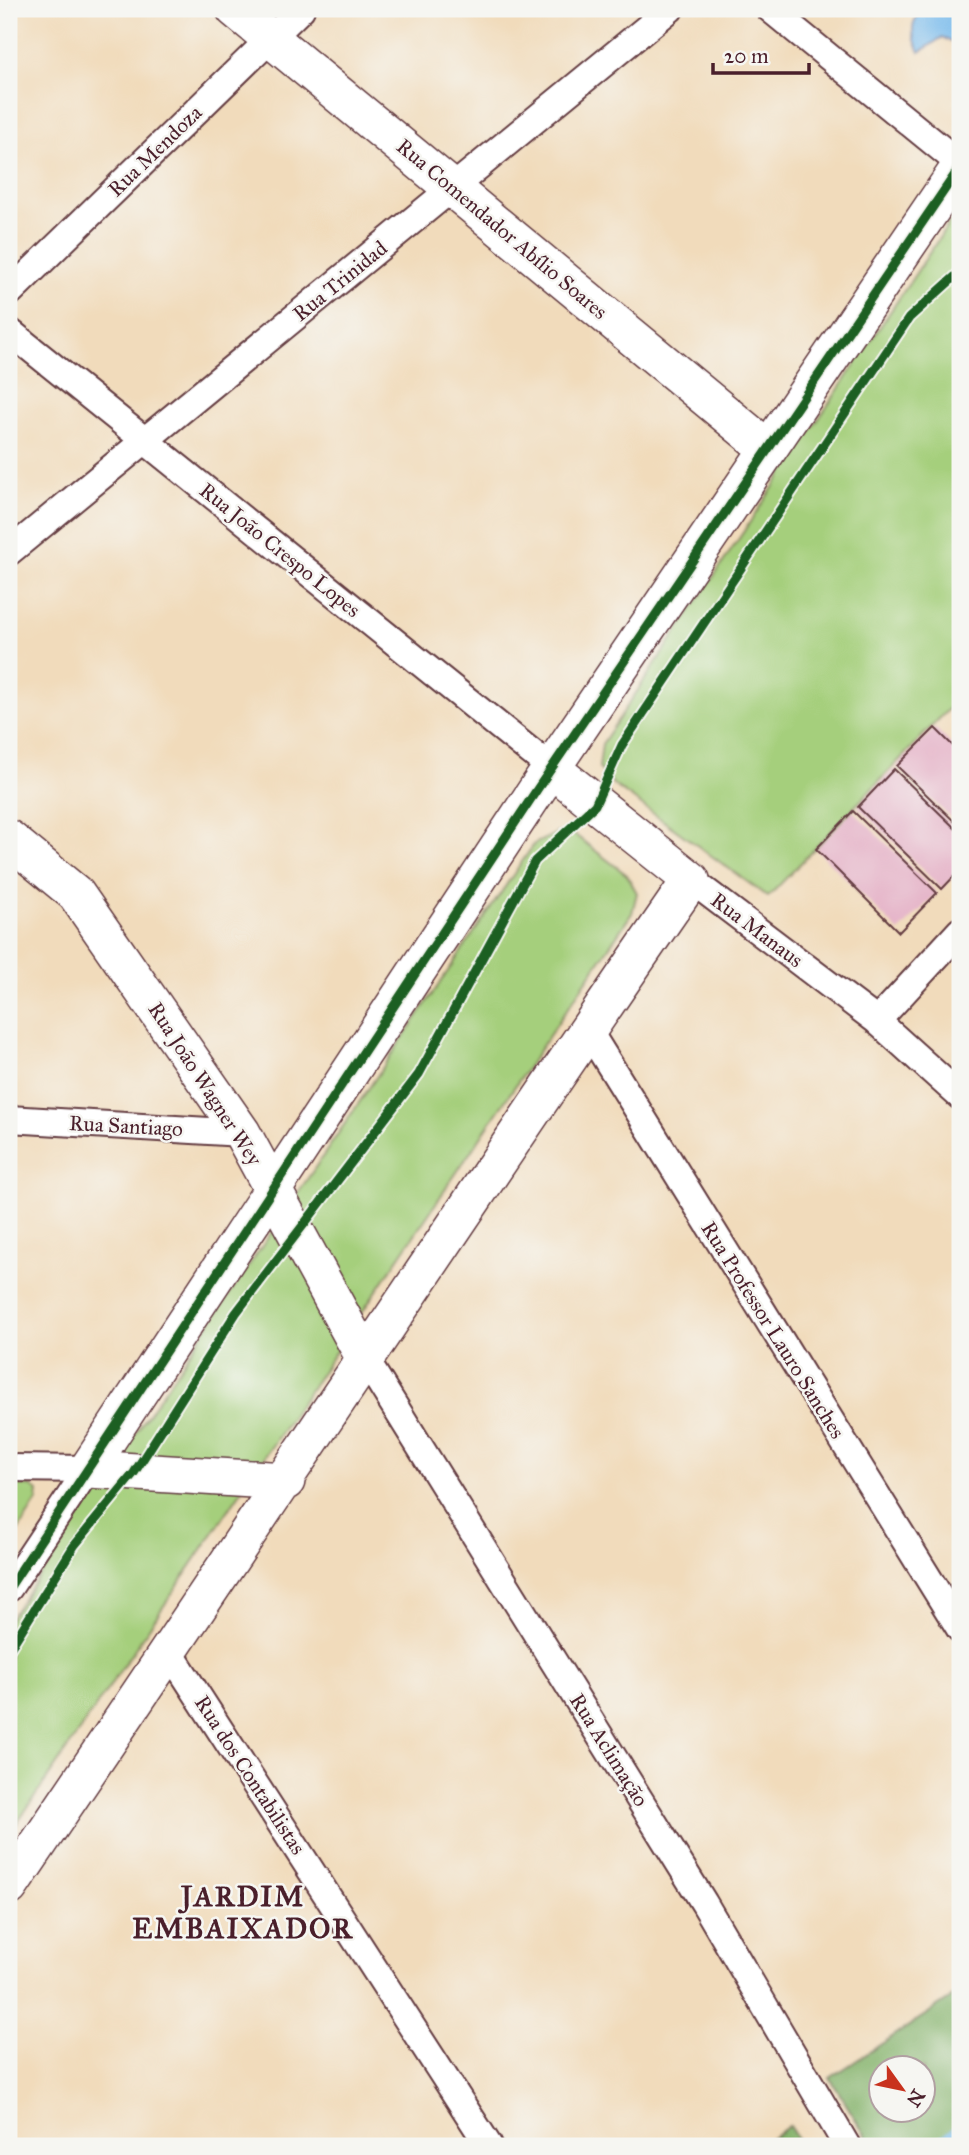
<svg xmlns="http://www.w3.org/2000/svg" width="969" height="2155" viewBox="0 0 969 2155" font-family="'IM FELL Great Primer',serif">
  <rect width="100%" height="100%" fill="#f6f6f2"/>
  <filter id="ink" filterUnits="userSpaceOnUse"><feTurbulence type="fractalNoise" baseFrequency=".0143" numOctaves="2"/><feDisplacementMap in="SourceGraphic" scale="14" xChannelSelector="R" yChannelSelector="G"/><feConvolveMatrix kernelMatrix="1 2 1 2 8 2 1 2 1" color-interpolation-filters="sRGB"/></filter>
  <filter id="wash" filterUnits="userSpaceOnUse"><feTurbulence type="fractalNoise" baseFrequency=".00686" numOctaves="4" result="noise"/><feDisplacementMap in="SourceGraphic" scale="28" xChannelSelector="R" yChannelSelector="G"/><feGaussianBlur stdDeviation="1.57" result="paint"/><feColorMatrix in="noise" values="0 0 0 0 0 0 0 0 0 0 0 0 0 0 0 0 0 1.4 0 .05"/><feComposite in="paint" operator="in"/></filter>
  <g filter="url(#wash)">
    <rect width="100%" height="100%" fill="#f1dbbb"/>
    <!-- green -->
    <path fill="#a5cf7b" stroke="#787753" stroke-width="2" d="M960 207V697L768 897 614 785 599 768 602 744Z
      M557 833 575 835 627 875 637 893 632 913 9 1835V1620L534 844Z
      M9 1486H31L38 1491 37 1501 9 1545Z"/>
    <!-- forest -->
    <path fill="#84b26b" stroke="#67684b" stroke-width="2" fill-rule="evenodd" d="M960 1992V2146H872L830 2078ZM881 2068H923V2110H881Z
      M789 2126 802 2146H761Z"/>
    <!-- water -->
    <path fill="#76b9ec" stroke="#606c8c" stroke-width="2" d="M923 9H960L958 43 941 38 920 52C911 34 909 24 923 9Z"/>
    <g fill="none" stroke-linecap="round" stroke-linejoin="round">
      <!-- stream -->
      <path stroke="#76b9ec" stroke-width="10" d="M935 2146 960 2128"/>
    </g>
    <g id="blocks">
      <!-- building -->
      <path fill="#e5b3c8" d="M935 728 960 753V827L897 766Z
        M894 769 960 833V870L942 889 858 807Z
        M853 811 937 893 899 932 816 849Z"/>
    </g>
  </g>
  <g filter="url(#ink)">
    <use href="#blocks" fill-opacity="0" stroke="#633b41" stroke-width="2"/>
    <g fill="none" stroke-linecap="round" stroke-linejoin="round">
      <defs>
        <path id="street" d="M770 9 960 164
          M9 293 301 9
          M9 331 551 768
          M9 552 670 9
          M691 880 877 1021 960 1096
          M877 1021 960 931
          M588 1030 960 1629
          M9 1119 242 1133
          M364 1357 704 1903 847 2146
          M9 1468 88 1469
          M9 1588 88 1469
          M169 1651 489 2146"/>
        <path id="secondary" d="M235 9 768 449
          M9 839 76 894 242 1133 364 1357
          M286 1481 88 1469 538 788 960 167
          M9 1887C237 1552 460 1213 691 880L551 768"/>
      </defs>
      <!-- street casing -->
      <use href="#street" stroke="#633b41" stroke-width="30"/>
      <!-- secondary casing -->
      <use href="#secondary" stroke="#633b41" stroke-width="40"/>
      <!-- street -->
      <use href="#street" stroke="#fff" stroke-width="26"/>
      <!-- secondary -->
      <use href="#secondary" stroke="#fff" stroke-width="37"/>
      <defs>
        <path id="cycleway" d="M9 1588 538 788 960 167
          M9 1650 74 1546 134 1473 236 1313 419 1074 535 861 595 805 622 745 909 318 960 272"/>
      </defs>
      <!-- cycleway casing -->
      <use href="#cycleway" stroke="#f6f6f2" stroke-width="13"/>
      <!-- cycleway -->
      <use href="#cycleway" stroke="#1b5e20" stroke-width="9"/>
    </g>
  </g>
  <g text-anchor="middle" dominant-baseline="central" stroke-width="5" stroke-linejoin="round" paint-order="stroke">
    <!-- street labels -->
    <g font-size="21" fill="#4a1f2b" stroke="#f6f6f2">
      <text transform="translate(155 151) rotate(-44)">Rua Mendoza</text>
      <text transform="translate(502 229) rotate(40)">Rua Comendador Abílio Soares</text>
      <text transform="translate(340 281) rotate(-39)">Rua Trinidad</text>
      <text transform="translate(280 550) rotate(39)">Rua João Crespo Lopes</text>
      <text transform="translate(757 930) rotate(37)">Rua Manaus</text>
      <text transform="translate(205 1084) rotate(57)">Rua João Wagner Wey</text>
      <text transform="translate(126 1126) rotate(3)">Rua Santiago</text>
      <text transform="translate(773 1330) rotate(58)">Rua Professor Lauro Sanches</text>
      <text transform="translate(609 1750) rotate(58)">Rua Aclimação</text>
      <text transform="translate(250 1775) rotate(57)">Rua dos Contabilistas</text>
    </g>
    <!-- district labels -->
    <g font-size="28" font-weight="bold" letter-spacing="2" fill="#4a1f2b" stroke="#f6f6f2">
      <text x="243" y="1896">JARDIM<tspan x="243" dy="32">EMBAIXADOR</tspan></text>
    </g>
  </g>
  <!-- margin -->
  <rect width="969" height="2155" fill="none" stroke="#f6f6f2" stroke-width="35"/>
  <!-- north arrow -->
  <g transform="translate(902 2089) rotate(123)"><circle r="33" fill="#f6f6f2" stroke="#b1a0a2" stroke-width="2"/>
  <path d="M0-5L12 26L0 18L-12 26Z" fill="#c8321e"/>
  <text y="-10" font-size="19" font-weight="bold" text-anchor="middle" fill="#4a1f2b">N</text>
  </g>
  <!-- scale -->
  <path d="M713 63v10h96v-10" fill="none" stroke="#4a1f2b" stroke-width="3.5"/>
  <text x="724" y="63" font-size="21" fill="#4a1f2b" stroke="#f6f6f2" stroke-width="5" paint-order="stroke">20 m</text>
</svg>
